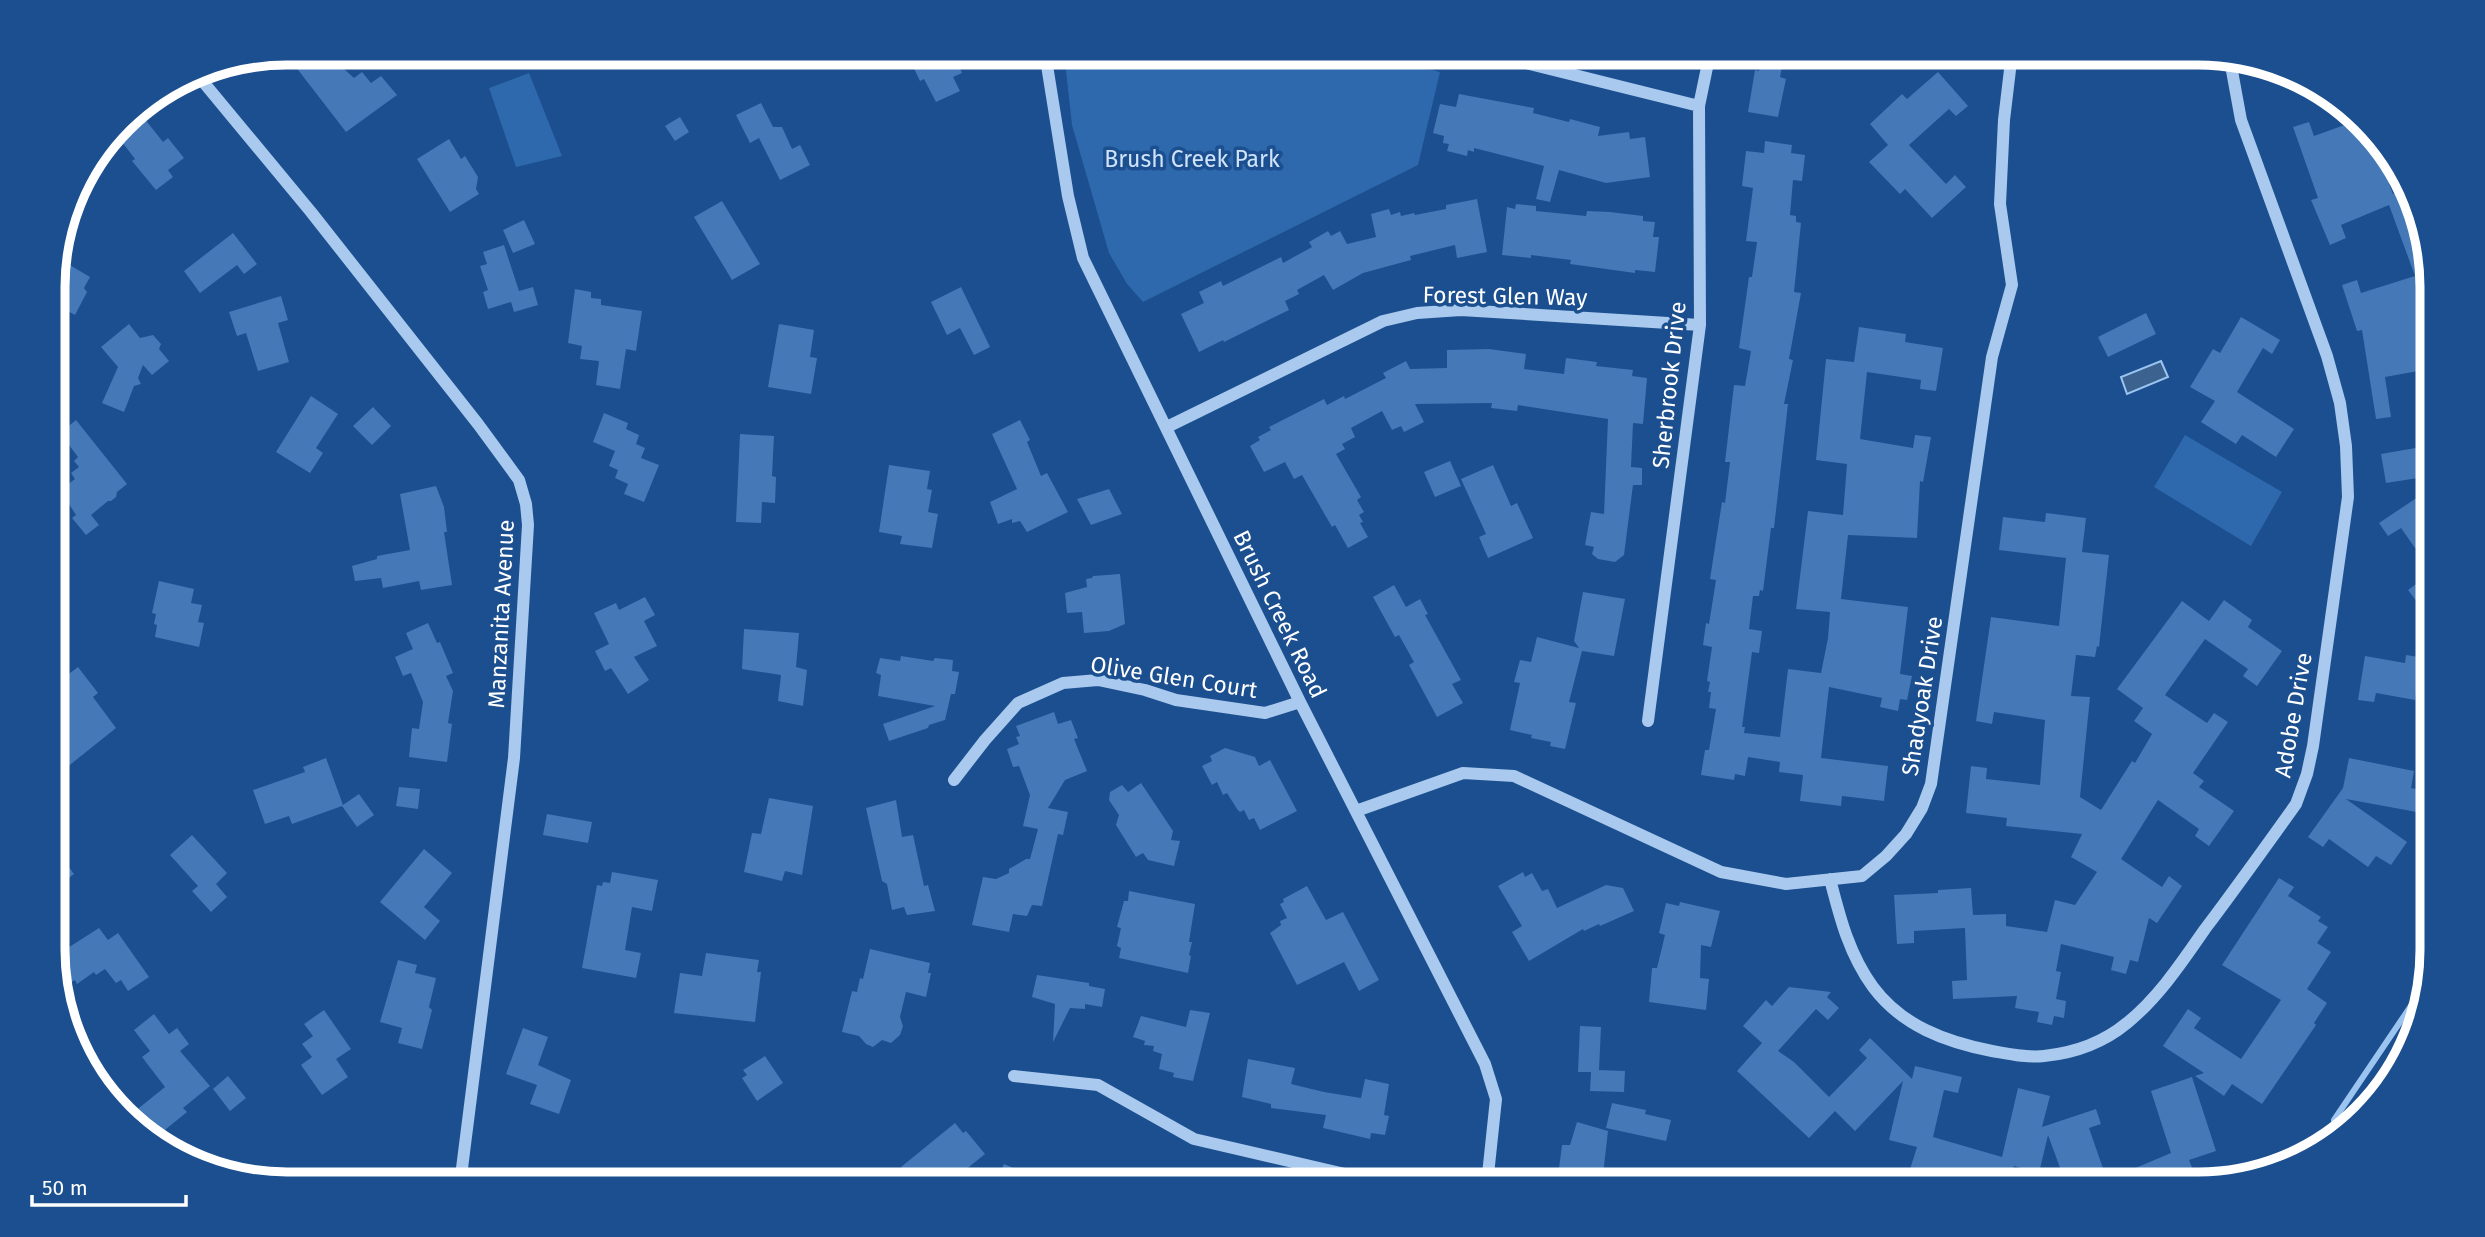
<svg xmlns="http://www.w3.org/2000/svg" width="2485" height="1237" viewBox="0 0 2485 1237" font-family="'Fira Sans',sans-serif">
  <rect width="100%" height="100%" fill="#1b4f8f"/>
  <!-- green -->
  <path fill="#2e69ad" d="M1064 53H1370L1440 72 1418 165 1143 302 1127 284 1109 253 1072 125Z
    M529 73 562 156 516 167 489 88Z
    M2185 435 2282 492 2251 546 2154 487Z"/>
  <!-- water -->
  <path fill="#3c6290" stroke="#9cc4f0" stroke-width="2" d="M2161 361 2168 377 2127 394 2121 377Z"/>
  <g fill="none" stroke-linecap="round" stroke-linejoin="round">
    <!-- stream -->
    <path stroke="#9cc4f0" stroke-width="6" d="M2334 1120 2425 985"/>
  </g>
  <!-- building -->
  <path fill="#4478b7" d="M310 52 318 63 330 56 332 58 354 78 362 72 371 83 381 76 397 95 346 132 285 53Z
    M906 52H952L962 73 953 77 960 91 936 102 924 79 920 81Z
    M1763 52 1784 56 1780 77 1786 79 1778 117 1748 112 1755 70 1759 71Z
    M1938 72 1968 106 1956 116 1949 109 1909 145 1946 184 1955 175 1966 187 1932 218 1905 189 1900 194 1869 162 1888 145 1870 124 1902 94 1907 99Z
    M1459 94 1534 108 1533 113 1569 122 1570 119 1600 127 1598 136 1629 132 1630 139 1645 137 1650 177 1606 183 1559 170 1550 202 1536 199 1544 166 1474 148V152L1468 150 1467 156 1447 151 1449 144 1443 143 1444 136 1433 133 1440 104 1456 107Z
    M761 103 773 127H782L792 149 800 145 810 165 780 180 759 138 750 143 736 115Z
    M136 108 163 142 168 138 184 158 168 170 173 177 156 190 132 161 135 159 115 133Z
    M680 117 689 132 675 141 665 126Z
    M2309 122 2314 136 2350 123 2354 132 2362 129 2380 145 2384 156 2379 158 2393 194 2405 189 2431 256V362L2422 363 2424 370 2385 377 2391 417 2376 419 2362 330 2357 331 2342 285 2357 280 2361 293 2415 276 2389 205 2341 225 2346 238 2330 245 2311 200 2318 198 2293 127Z
    M449 139 461 159 465 156 478 177 476 189 479 194 450 212 417 159Z
    M1765 141 1792 145 1791 153 1805 155 1802 181 1793 180 1790 215 1796 216V222L1801 223 1794 292 1801 293 1789 359 1793 360 1784 404H1788L1774 528H1771L1763 591 1760 590 1759 596H1753L1749 629 1762 631 1759 653 1752 652 1742 727H1745L1744 733 1780 737 1788 669 1821 673 1828 638 1830 612 1796 609 1808 511 1843 515 1847 464 1816 460 1826 359 1854 362 1859 327 1906 334 1905 342 1943 348 1936 391 1920 389 1921 380 1867 372 1860 439 1913 448 1915 435 1931 437 1923 482 1920 481 1917 538 1848 535 1841 599 1908 607 1900 674 1912 676 1907 700 1900 699 1898 711 1880 707 1882 698 1829 687 1821 758 1888 766 1884 801 1842 796 1841 806 1800 801 1803 775 1779 772 1780 762 1748 757 1745 776 1735 774 1734 780 1701 775 1705 750H1709L1716 709 1709 708 1711 692H1708L1710 682 1707 681 1712 647 1703 645 1706 623 1709 624 1716 580 1710 579 1722 502 1725 503 1730 462H1725L1734 385 1745 386 1751 351 1739 348 1749 277H1752L1757 242 1746 241 1753 188 1742 186 1746 151 1764 153Z
    M1477 199 1487 252 1457 258 1455 245 1410 256 1411 260 1363 273 1333 290 1324 275 1297 290 1299 294 1285 301 1289 310 1224 342 1223 340 1199 352 1181 314 1204 303 1199 292 1221 281 1223 286 1281 257 1283 263 1312 247 1309 242 1328 231 1331 236 1340 231 1347 244 1376 237 1371 214 1389 209 1391 215 1400 212 1401 216 1414 213 1415 215 1446 209V205Z
    M722 201 760 264 732 280 694 217Z
    M1516 204 1536 206V211L1586 216 1587 211 1610 212 1643 216V221L1655 222 1653 237H1659L1655 272 1635 270V273L1570 264 1571 260 1531 255V258L1502 255 1507 207 1515 209Z
    M524 220 535 244 513 253 503 230Z
    M233 233 257 264 244 274 237 265 200 293 184 271Z
    M504 245 519 291 533 287 538 305 514 312 511 302 488 309 483 292 488 290 480 266 487 264 483 252Z
    M63 261 90 277 84 288 87 292 75 315 53 303V271L54 266 59 268Z
    M961 287 990 347 974 355 960 328 947 335 931 302Z
    M575 289 591 292V298L601 299V305L642 311 636 351 626 349 620 389 596 385 599 361 580 359 582 346 568 343Z
    M281 296 288 320 278 323 289 362 258 371 246 333 237 336 229 312Z
    M2146 313 2156 334 2108 357 2098 337Z
    M2241 317 2280 340 2272 354 2263 348 2237 392 2294 429 2276 457 2242 435 2236 444 2201 422 2215 401 2190 387 2213 349 2220 353Z
    M129 324 140 338 153 335 161 344 159 349 169 361 152 375 143 365 138 378 141 384 134 386 124 412 102 403 118 367 101 347Z
    M779 324 814 330 810 357 817 358 811 394 768 387Z
    M1489 349 1526 354 1524 369 1564 374 1566 358 1597 362 1596 366 1633 370 1632 376 1647 378 1643 424 1633 423 1631 467 1642 468V485H1633L1624 555 1615 562 1598 559 1592 554 1594 547 1585 545 1591 512 1604 514 1608 419 1518 405 1517 411 1491 408 1492 403 1415 404 1424 422 1404 432 1401 426 1392 430 1382 411 1351 428 1355 437 1342 444 1345 449 1336 454 1361 497 1357 500 1364 512 1359 515 1363 522 1360 523 1368 537 1348 548 1335 525 1332 527 1302 475 1294 479 1285 462 1264 472 1250 446 1260 440 1258 437 1271 430 1269 427 1324 399 1327 405 1344 396 1345 399 1386 378 1383 373 1406 361 1410 369 1447 368V350Z
    M311 396 338 414 316 448 323 453 310 473 276 452Z
    M373 407 391 426 372 445 353 426Z
    M604 413 628 423 626 429 639 435 636 444 645 448 641 458 659 465 644 502 624 494 628 484 615 478 618 470 609 466 615 451 593 442Z
    M76 420 127 484 117 492 116 497 111 501H108L91 515 99 525 86 535 72 518 76 515 60 490 75 479 71 473 79 467 74 461 78 457 60 433Z
    M1020 420 1030 440 1027 442 1041 476 1047 473 1068 512 1027 532 1020 521 1012 523V519L998 524 990 502 1017 489 992 434Z
    M740 434 774 436 772 476 776 477 775 503 762 502 761 523 736 522Z
    M2427 446V451L2431 450V476L2386 483 2381 454Z
    M1450 461 1461 486 1435 497 1424 472Z
    M889 465 930 471 927 489 932 490 928 512 938 514 932 548 900 544 902 536 879 532Z
    M1493 465 1511 506 1517 503 1533 538 1488 558 1479 537 1486 534 1461 479Z
    M436 486 444 507 447 532H444L452 585 421 590 419 581 383 588 381 578 355 581 352 566 377 559V556L410 550 400 494Z
    M1109 489 1122 514 1091 525 1077 499Z
    M2418 497 2431 517V537L2415 548 2401 528 2388 536 2379 523Z
    M2046 513 2086 518 2082 552 2109 555 2099 647 2097 646 2095 657 2076 655 2071 696 2090 697 2080 797 2101 810 2132 761 2135 763 2152 734 2134 721 2143 708 2117 689 2182 601 2209 621 2224 600 2252 620 2248 627 2282 651 2257 686 2243 676 2248 669 2205 639 2165 695 2207 723 2214 713 2228 722 2193 773 2204 781 2199 787 2234 811 2209 846 2195 836 2199 829 2158 800 2121 859 2162 887 2169 876 2182 886 2157 923 2149 918 2138 962 2130 960 2126 974 2111 970 2114 957 2061 944 2056 971 2061 972 2056 999 2066 1001 2064 1018 2054 1016 2052 1025 2037 1022 2039 1012 2015 1008 2017 996 1953 999 1952 981 1967 980 1965 928 1914 931V943L1897 944 1894 895 1938 893V890L1971 888 1973 915 2006 914V926L2047 932 2055 900 2075 905 2097 872 2071 857 2082 834 2006 826 2007 818 1966 813 1971 766 1987 768 1986 779 2040 785 2045 720 1994 712 1992 724 1976 721 1991 617 2059 626 2066 558 1999 550 2003 517 2045 522Z
    M2431 573 2432 596V622L2408 590Z
    M1120 574 1125 624 1109 631 1084 633 1082 612 1067 613 1065 593 1087 587 1086 579 1092 578 1093 576Z
    M159 581 194 589 191 603 202 605 198 622 204 623 199 647 155 637 157 625 154 624 156 614 152 613Z
    M1394 585 1406 607 1420 599 1428 614 1425 615 1461 680 1452 684 1463 703 1437 717 1409 665 1414 662 1399 635 1395 637 1373 597Z
    M1583 592 1625 599 1614 656 1582 651 1569 702 1576 703 1565 749 1550 746 1551 742 1531 738 1532 735 1510 730 1520 683 1514 682 1520 660 1531 662 1537 637 1579 648 1574 641Z
    M645 597 655 615 644 621 657 646 634 657 649 680 628 694 611 668 605 671 595 651 609 644 594 613 616 603 619 610Z
    M428 623 437 643 440 642 453 673 446 676 453 691 448 723 452 724 447 762 409 757 412 728 419 729 423 702 411 673 403 676 395 657 413 649 406 633Z
    M744 629 799 633 796 667 807 670 803 706 778 701 781 675 742 669Z
    M2406 655 2432 659V690L2417 687 2415 700 2376 693 2374 702 2358 700 2365 656 2405 663Z
    M901 656 933 661 935 658 953 660 952 671 959 672 955 694H951L945 720 929 725 928 728 889 741 883 724 935 706 878 696 881 675 876 673 880 658 900 661Z
    M78 667 98 693 93 697 116 728 61 772 54 763V739L64 731 54 718V693L62 687 58 682Z
    M1054 712 1058 724 1071 720 1078 738 1074 739 1087 771 1065 780 1048 808 1068 812 1063 835 1058 834 1042 906 1032 905 1027 916 1013 914 1009 932 972 925 983 877 996 879 1009 873V869L1026 859H1030L1038 829 1023 826 1030 795 1019 766 1013 767 1007 749 1019 744 1016 737 1020 736 1016 726Z
    M1225 748 1255 757 1259 766 1270 760 1297 811 1260 830 1254 818 1249 820 1244 810 1240 812 1237 809 1227 793 1223 795 1217 782 1212 785 1202 766 1212 761 1210 756Z
    M326 758 343 805 359 794 374 815 357 827 342 806 292 824 289 816 265 824 253 790 305 772 303 767Z
    M2349 758 2414 771 2411 788 2426 791 2422 813 2346 799 2407 842 2391 865 2376 856 2368 867 2329 839 2323 847 2308 837 2343 788Z
    M1141 783 1173 831 1171 840 1180 841 1174 866 1148 860 1143 853 1136 857 1116 825 1119 815 1109 800 1110 792 1122 785 1128 792Z
    M399 787 420 789 418 809 396 806Z
    M769 798 813 806 802 875 785 871 782 881 744 872 752 833 761 834Z
    M896 800 902 837 913 835 924 886 928 885 935 911 907 915 904 907 892 910 887 884 882 881 866 808Z
    M547 814 592 822 588 843 543 835Z
    M192 835 227 873 216 884 227 897 211 912 192 891 198 886 170 855Z
    M54 847 74 874 54 889Z
    M424 849 452 873 424 907 440 921 425 940 380 902Z
    M612 872 658 880 652 911 632 907 625 950 641 953 636 978 582 968 597 885 602 886 603 882 610 883Z
    M1523 872 1525 877 1532 873 1542 891 1548 889 1557 908 1606 885 1623 888 1634 911 1600 926 1599 924 1584 931 1583 929 1529 961 1512 932 1522 926 1498 886Z
    M2279 878 2294 887 2288 896 2321 917 2318 921 2328 927 2317 943 2331 952 2307 989 2327 1003 2314 1023 2316 1025 2262 1104 2232 1084 2224 1096 2195 1076 2204 1073 2163 1046 2188 1009 2201 1018 2194 1028 2241 1059 2281 1000 2222 965Z
    M1307 886 1326 920 1343 912 1379 980 1359 991 1344 962 1297 985 1270 933 1281 925 1280 921 1287 918 1280 904 1284 902 1283 899Z
    M1129 891 1195 904 1189 942H1192L1189 955 1191 956 1188 973 1119 958 1121 948 1117 946 1121 928 1117 927 1124 901H1128Z
    M1680 902 1720 911 1711 947 1701 945 1700 978 1709 979 1706 1010 1649 1002 1652 968H1657L1665 935 1659 933 1666 903 1679 906Z
    M99 928 108 940 118 933 149 977 128 991 121 980 116 983 105 969 96 975 94 972 77 984 75 980 70 983 55 961V956Z
    M870 949 930 963 928 973H931L926 997 906 992 900 1017 903 1026 900 1035 891 1043 882 1040 873 1047 866 1044 859 1036 842 1032 852 991 857 992 860 978 863 979Z
    M706 953 759 960 757 972H761L755 1022 674 1013 680 973 702 976Z
    M398 960 417 965 415 973 436 978 429 1007 432 1010 422 1049 398 1043 402 1028 380 1022Z
    M1037 975 1089 983V986L1105 989 1102 1007 1085 1004V1009L1070 1008 1053 1042 1055 1004 1032 997Z
    M1789 987 1831 992 1827 997 1839 1008 1828 1020 1816 1009 1778 1051 1794 1062 1829 1097 1867 1058 1859 1050 1870 1038 1912 1079 1915 1066 1962 1077 1958 1093 1944 1090 1933 1137 2002 1157 2018 1088 2050 1096 2042 1127 2096 1109 2101 1124 2089 1128 2107 1180 2171 1153 2151 1091 2192 1077 2216 1151 2189 1160 2199 1184H2066L2048 1135 2039 1173 2014 1166 2009 1184H1926L1907 1179 1917 1147 1889 1140 1903 1081 1855 1131 1835 1111 1809 1138 1737 1071 1762 1043 1743 1026 1766 1000 1772 1006Z
    M324 1010 351 1049 336 1059 348 1077 322 1095 301 1065 312 1057 302 1044 313 1036 304 1024Z
    M1190 1010 1210 1013 1193 1081 1173 1077 1174 1073 1159 1069 1162 1054 1153 1051 1154 1046 1144 1045 1145 1041 1133 1037 1141 1016 1186 1027Z
    M154 1014 169 1034 177 1028 189 1044 180 1051 210 1086 183 1108 187 1112 155 1138 129 1116 165 1087 142 1057 150 1051 134 1030Z
    M1580 1026 1601 1027 1599 1070 1625 1071 1624 1092 1590 1091 1591 1072H1578Z
    M523 1028 548 1037 538 1065 571 1080 559 1114 530 1104 537 1085 506 1074Z
    M765 1056 783 1083 757 1101 742 1078 747 1075 743 1070Z
    M1248 1059 1295 1068 1291 1084 1324 1092 1361 1098 1365 1079 1389 1084 1384 1115 1389 1116 1385 1135 1371 1133 1370 1139 1323 1128 1326 1115 1271 1108V1104L1242 1097Z
    M228 1076 246 1098 230 1111 213 1089Z
    M1612 1103 1646 1110 1645 1114 1671 1120 1666 1141 1606 1128Z
    M1577 1122 1608 1131 1602 1184H1557L1562 1145H1570Z
    M955 1123 963 1133 966 1131 985 1154 948 1184H916L901 1167Z
    M1004 1164 1051 1184H995Z"/>
  <g fill="none" stroke-linecap="round" stroke-linejoin="round">
    <!-- minor -->
    <path stroke="#a9c9ee" stroke-width="12" d="M1045 53 1068 196 1083 258 1300 702 1485 1064 1496 1099 1487 1184
      M1486 53 1699 106
      M195 72 311 212 478 424 519 480 526 504 528 525 514 758 460 1184
      M1167 427 1383 321 1417 313 1461 310 1700 325
      M1648 721 1700 325 1699 106 1710 53
      M954 780 985 740 1018 703 1063 683 1098 680 1145 690 1176 700 1265 713 1300 702
      M1356 811 1463 773 1514 776 1721 872 1786 884 1862 876 1886 856 1906 834 1922 808 1931 784 1992 357 2012 285 2000 204 2004 120 2012 53
      M1830 879C1840 918 1849 954 1873 987 1902 1026 1946 1042 1992 1051 2009 1054 2027 1058 2044 1056 2074 1053 2104 1042 2127 1023 2159 997 2182 962 2205 929 2236 888 2266 846 2296 804L2307 774 2313 746 2348 497 2346 446 2340 403 2327 356 2241 120 2230 60
      M1014 1076 1098 1085 1194 1139 1388 1184"/>
  </g>
  <g text-anchor="middle" dominant-baseline="central" stroke-width="7" stroke-linejoin="round" paint-order="stroke">
    <!-- park labels -->
    <g font-size="23" fill="#cfe3fa" stroke="#1b4f8f">
      <text x="1192" y="159">Brush Creek Park</text>
    </g>
    <!-- street labels -->
    <g font-size="23" fill="#fff" stroke="#1b4f8f">
      <text transform="translate(1505 296) rotate(1)">Forest Glen Way</text>
      <text transform="translate(1669 385) rotate(-84)">Sherbrook Drive</text>
      <text transform="translate(501 614) rotate(-87)">Manzanita Avenue</text>
      <text transform="translate(1280 614) rotate(64)">Brush Creek Road</text>
      <text transform="translate(1174 677) rotate(9)">Olive Glen Court</text>
      <text transform="translate(1922 696) rotate(-81)">Shadyoak Drive</text>
      <text transform="translate(2293 715) rotate(-80)">Adobe Drive</text>
    </g>
  </g>
  <!-- crop -->
  <path d="M0 0H2485V1237H0ZM287 65H2198A222 222 0 0 1 2420 287V950A222 222 0 0 1 2198 1172H287A222 222 0 0 1 65 950V287A222 222 0 0 1 287 65Z" fill="#1b4f8f" fill-rule="evenodd"/>
  <path fill="none" stroke="#fff" stroke-width="9" d="M287 65H2198A222 222 0 0 1 2420 287V950A222 222 0 0 1 2198 1172H287A222 222 0 0 1 65 950V287A222 222 0 0 1 287 65Z"/>
  <!-- scale -->
  <path d="M32 1195v10h154v-10" fill="none" stroke="#ffffff" stroke-width="3.5"/>
  <text x="42" y="1195" font-size="21" fill="#ffffff" stroke="#1b4f8f" stroke-width="5" paint-order="stroke">50 m</text>
</svg>
